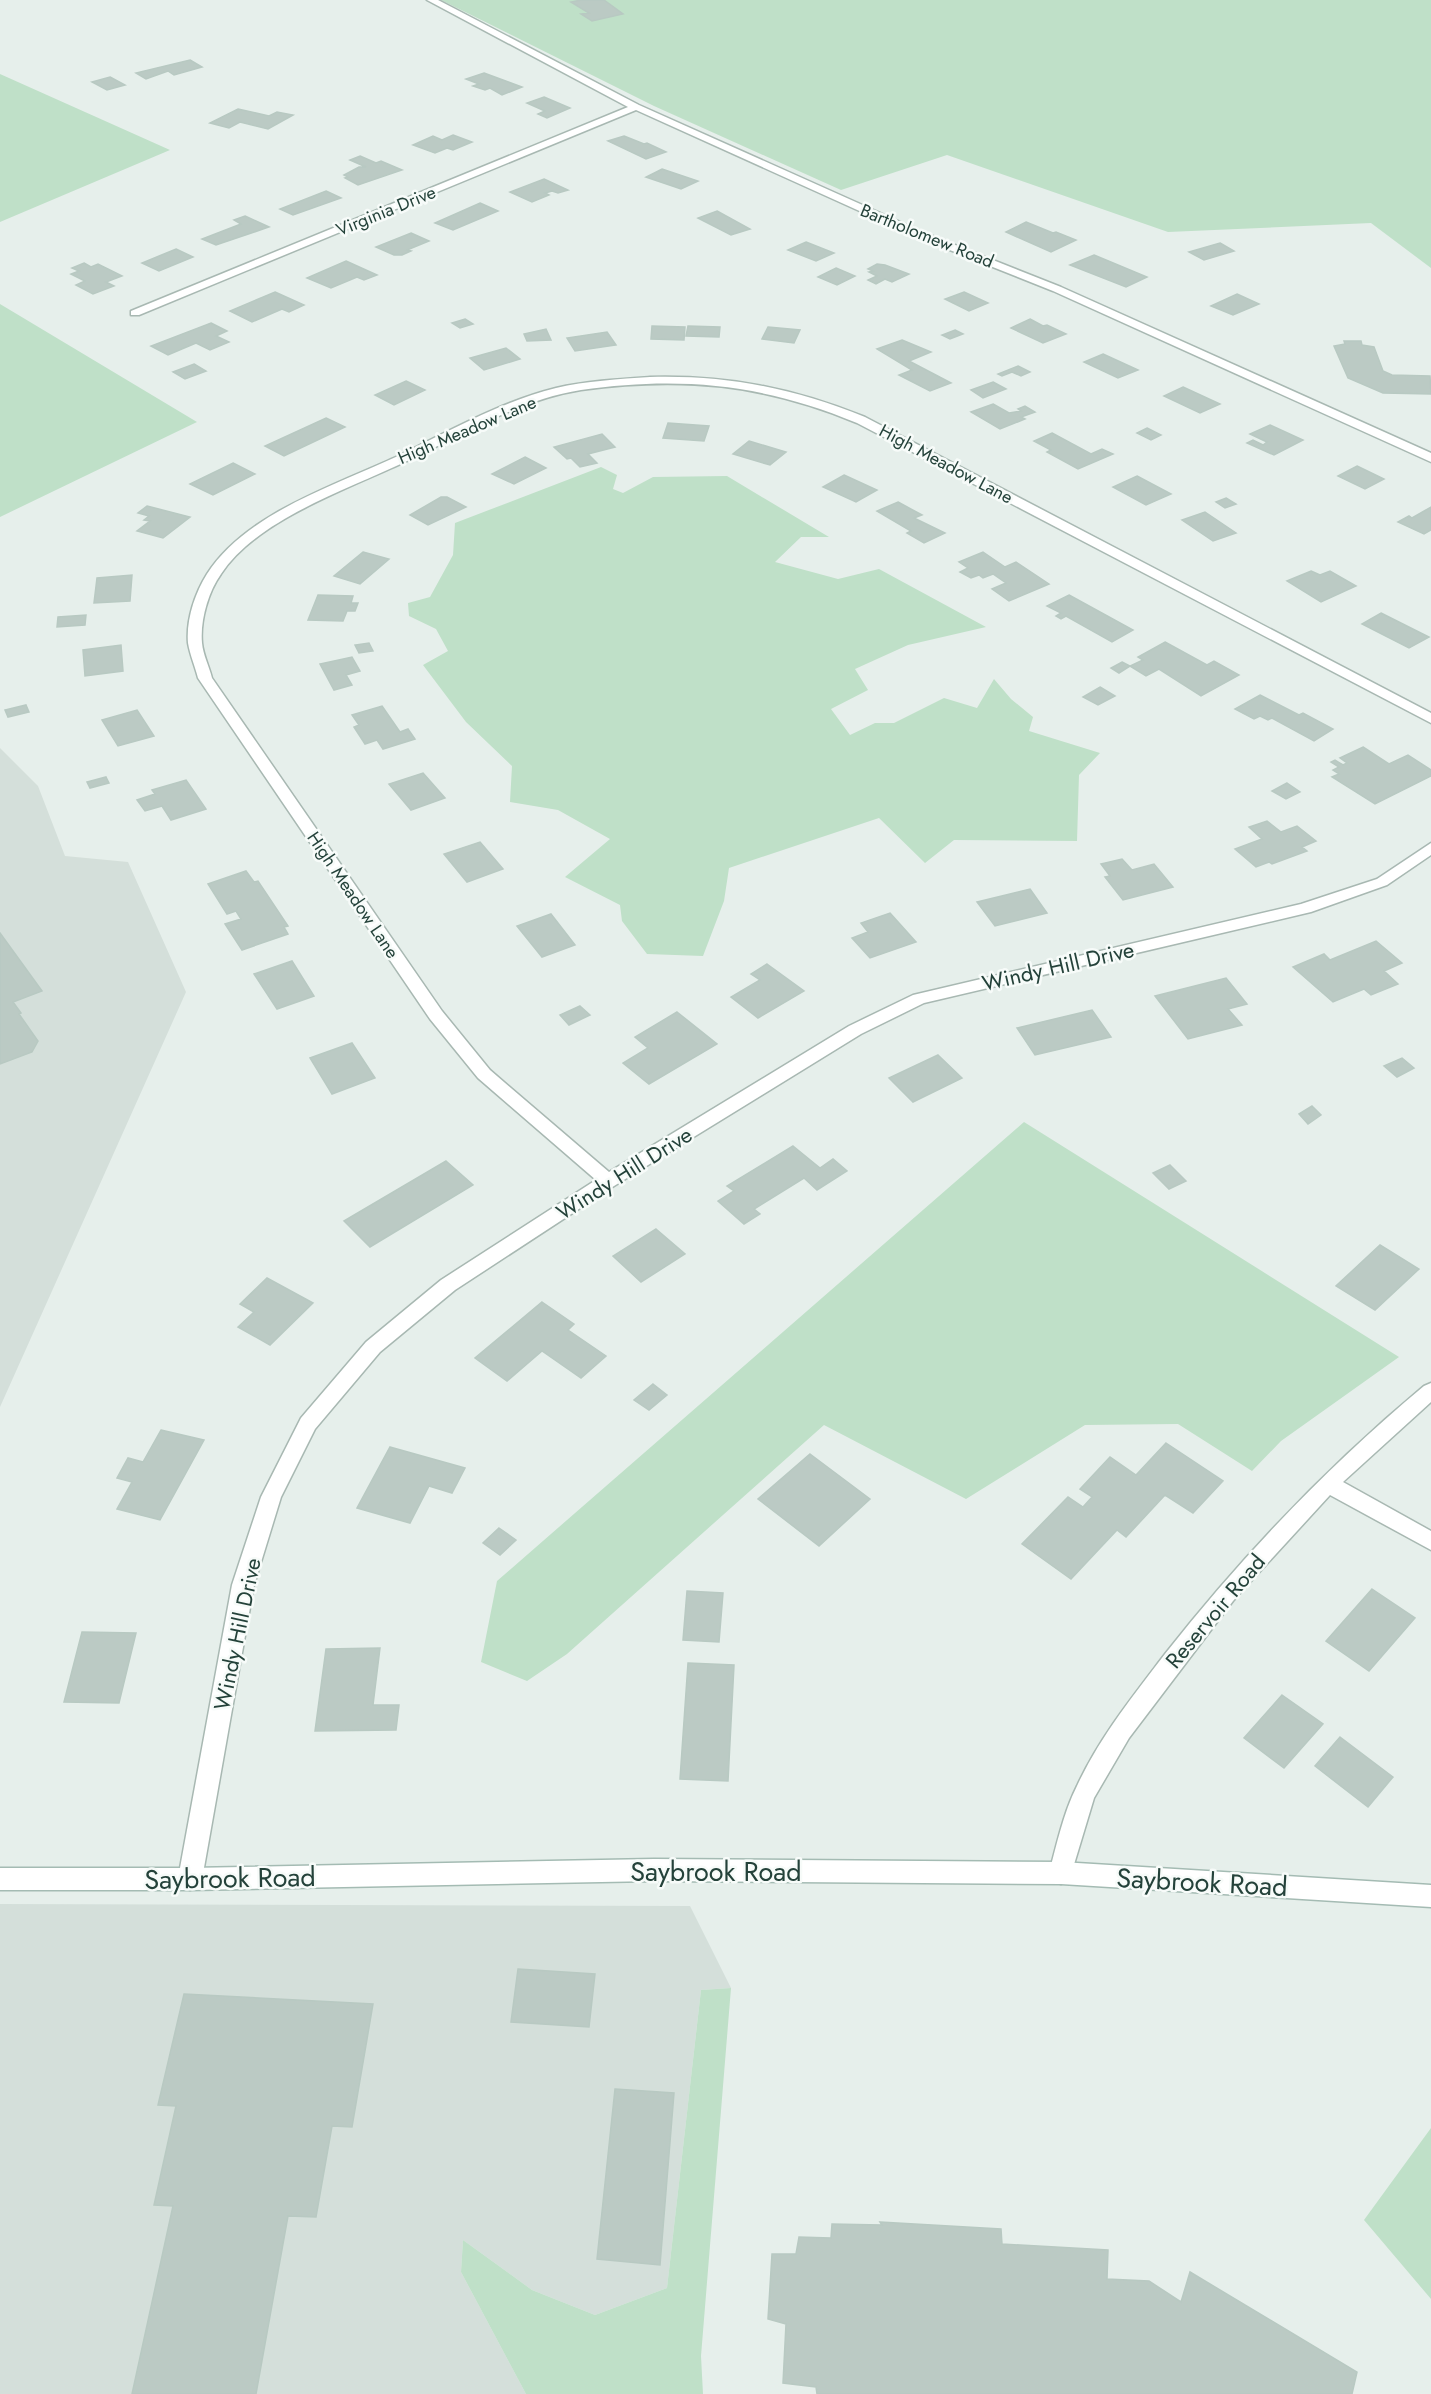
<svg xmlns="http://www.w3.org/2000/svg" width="1431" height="2394" viewBox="0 0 1431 2394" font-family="Jost,sans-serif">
  <rect width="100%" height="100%" fill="#e6efeb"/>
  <!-- built -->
  <path fill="#d4dfda" d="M0 748 38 786 65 856 128 862 186 992 0 1407Z
    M0 1904 690 1906 731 1988 701 1990 667 2288 595 2315 532 2290 463 2240 461 2272 526 2394H0Z"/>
  <!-- green -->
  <path fill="#bfe0c8" d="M441 0H1431V268L1371 223 1168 232 947 155 841 190 654 106Z
    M0 74 170 150 0 222Z
    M0 304 197 422 0 517Z
    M601 467 617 475 613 489 623 493 653 477 727 476 829 537H801L775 562 838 579 879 569 986 627 908 645 855 669 868 690 831 709 850 735 875 723H894L944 698 977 708 994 679 1011 699 1033 717 1029 731 1100 753 1079 775 1077 841 954 840 925 863 879 818 729 868 724 901 703 956 647 954 622 921 620 905 565 877 610 839 558 810 510 802 512 766 466 722 423 665 448 651 436 629 409 616 408 603 430 597 453 555 455 523Z
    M1024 1122 1399 1357 1281 1441 1252 1471 1178 1424 1085 1425 966 1499 824 1425 567 1654 527 1681 481 1662 497 1581Z
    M731 1988 701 2356 703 2394H526L461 2272 463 2240 532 2290 595 2315 667 2288 701 1990Z
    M1431 2128V2299L1364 2220Z"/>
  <!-- building -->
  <path fill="#bbcac4" stroke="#b8c9c2" stroke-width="1.5" d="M581 0H604L623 14 592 21 581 14 589 13 571 2Z
    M190 60 202 67 174 75 168 71 146 79 136 73Z
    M484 73 522 87 502 95 490 88 485 90 473 86 479 84 466 79Z
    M110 77 125 85 107 90 92 82Z
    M544 97 570 108 547 118 538 114 545 111 527 103Z
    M238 109 269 116 277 112 293 115 268 129 240 122 229 128 210 123Z
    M453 135 472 142 453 150 447 148 435 153 413 145 433 136 442 140Z
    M624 136 644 144 647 143 666 152 646 159 608 141Z
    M360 156 376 163 381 161 402 170 358 185 345 178 348 177 344 175 359 167H366L350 160Z
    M662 169 698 181 681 189 646 177Z
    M544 179 568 190 558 193 552 191 545 193 549 195 532 202 510 192Z
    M326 191 341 198 293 215 280 209Z
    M480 203 498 211 453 230 435 223Z
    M717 211 750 229 731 235 698 218Z
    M245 216 269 227 216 245 202 239 241 224 234 220Z
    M1026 222 1053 233 1056 232 1076 240 1051 252 1006 232Z
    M411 233 429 241 407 250 411 251 402 255H394L376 247Z
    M806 242 834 253 816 261 788 250Z
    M1220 243 1234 251 1204 260 1189 252Z
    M176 249 193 257 159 271 142 263Z
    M1094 255 1147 277 1126 287 1070 265Z
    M346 261 377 275 364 280 357 277 331 288 307 278Z
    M84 263 91 267 98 264 122 276 106 282 114 286 93 294 76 285 85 281 71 274 79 271 72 268Z
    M877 264 885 265 909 274 892 282 885 279 876 284 868 280 877 276 869 272 873 271 868 269Z
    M836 268 855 276 837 285 818 277Z
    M275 292 304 305 289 312 282 309 252 322 230 311Z
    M964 292 988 303 969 311 945 299Z
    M1237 294 1259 304 1233 315 1211 306Z
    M465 319 473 324 460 328 452 323Z
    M1030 319 1043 326 1047 325 1066 334 1043 343 1011 328Z
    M211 323 227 331 216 336 229 342 210 350 196 343 168 355 151 346Z
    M652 326 685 327 684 340 651 339Z
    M688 326 720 327 719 337 686 336Z
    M768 327 800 330 794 343 762 339Z
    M546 329 551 340 527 341 524 334Z
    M955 330 963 334 950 339 942 335Z
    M607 332 616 345 575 351 567 338Z
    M902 340 931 352 909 361 951 383 930 391 899 375 912 370 877 349Z
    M1344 341H1361L1362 345 1374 347 1383 371 1392 375 1430 376 1431 394 1383 393 1348 378 1334 346 1345 344Z
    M506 348 520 359 484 370 470 358Z
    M1103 354 1138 370 1118 378 1084 362Z
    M194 364 206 371 185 379 173 372Z
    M1018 366 1030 372 1021 376 1012 372 1002 376 998 374Z
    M406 381 425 390 394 405 375 395Z
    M993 382 1006 389 983 398 971 390Z
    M1183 387 1220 404 1200 413 1164 396Z
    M993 404 1009 413 1021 411 1018 409 1025 406 1035 412 1021 417 1025 419 1000 429 971 412Z
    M326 418 345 427 284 456 265 446Z
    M668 423 709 426 704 441 663 438Z
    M1270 425 1303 440 1274 455 1247 443 1253 440 1263 445 1267 442 1250 434Z
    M1147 428 1161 435 1151 440 1137 433Z
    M1052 433 1091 454 1102 449 1113 454 1078 469 1047 452 1051 450 1034 441Z
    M602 434 615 447 588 454 597 463 580 467 571 458 567 459 554 447Z
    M749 441 786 452 770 465 733 454Z
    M525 457 546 468 514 484 492 474Z
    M233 463 255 474 213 495 190 484Z
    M1357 466 1384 479 1365 489 1338 476Z
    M844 475 877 490 856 502 823 487Z
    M1137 476 1171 494 1146 505 1113 487Z
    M441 497H447L466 507 428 525 410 515Z
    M1226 498 1236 504 1225 508 1216 502Z
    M898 502 922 515 914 518 945 533 924 543 907 533 911 531 877 511Z
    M147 506 190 517 163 538 137 531 150 521 144 520 149 516 138 513Z
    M1431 507V530L1424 534 1398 522 1409 516 1412 518Z
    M1205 512 1236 533 1213 541 1182 520Z
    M363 552 389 559 360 584 334 576Z
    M983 552 1005 567 1016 562 1049 584 1009 601 992 589 1006 583 993 574 983 578 979 575 971 578 960 572 968 568 959 562Z
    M1311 571 1320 575 1330 571 1356 586 1321 602 1287 581Z
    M132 575 130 601 94 603 97 578Z
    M318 595 353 596 351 603H358L355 611H347L343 621 308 620Z
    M1069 595 1133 630 1112 642 1066 616 1061 619 1056 616 1061 613 1047 606Z
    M1381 613 1429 637 1409 648 1362 624Z
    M86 615 85 625 57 627 58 617Z
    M1165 642 1207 665 1214 661 1239 675 1201 696 1159 669 1146 676 1130 666 1143 660 1138 657Z
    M369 643 373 651 359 653 355 645Z
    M121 645 123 671 85 676 83 650Z
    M352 657 360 671 346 675 352 685 334 690 320 664Z
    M1122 662 1130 666 1119 673 1111 668Z
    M1100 687 1115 696 1098 705 1083 697Z
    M1260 695 1299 715 1303 713 1333 729 1314 741 1272 718 1268 720 1260 716 1254 719 1235 709Z
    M26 705 29 712 8 717 5 710Z
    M382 706 400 732 408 729 415 739 383 749 377 740 365 744 354 727 359 725 352 715Z
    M137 710 154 736 118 746 102 720Z
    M1363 747 1389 764 1408 755 1431 770V776L1375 804 1332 777 1339 774 1333 770 1339 767 1331 762 1335 760 1343 765 1347 763 1340 758Z
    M423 773 445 798 411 810 389 784Z
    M106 777 109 783 90 788 87 782Z
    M186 780 206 809 171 820 162 806 145 811 137 800 155 794 152 790Z
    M1287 783 1300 792 1286 799 1272 791Z
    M1267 821 1281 832 1297 826 1316 841 1302 847 1307 851 1272 864 1269 862 1256 867 1235 849 1262 839 1249 827Z
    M480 842 503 869 467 882 444 854Z
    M1122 859 1132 870 1154 864 1173 887 1123 900 1105 877 1110 876 1101 864Z
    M246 871 254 882 258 881 288 926 284 927 288 934 242 950 225 924 241 919 236 911 227 914 208 884Z
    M1030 889 1047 913 995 926 977 902Z
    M890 913 916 942 870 958 852 938 868 932 861 923Z
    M551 914 575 945 542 957 517 926Z
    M0 933 42 991 13 1002 21 1013 19 1014 38 1041 32 1052 0 1064Z
    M1376 941 1402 963 1384 971 1398 984 1371 995 1364 989 1333 1002 1293 967 1324 954 1330 960Z
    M292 961 314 996 277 1009 254 974Z
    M767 964 804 991 758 1018 731 997 760 980 751 974Z
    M1226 978 1247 1004 1228 1009 1242 1025 1188 1039 1155 996Z
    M580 1006 590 1015 569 1025 560 1015Z
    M1092 1010 1111 1037 1035 1055 1017 1028Z
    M677 1012 717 1044 649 1084 623 1063 648 1048 635 1037Z
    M352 1043 375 1078 332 1094 310 1058Z
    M938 1055 962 1078 913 1102 889 1078Z
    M1402 1058 1414 1068 1397 1077 1384 1066Z
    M1312 1106 1321 1115 1308 1124 1299 1114Z
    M793 1146 820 1168 833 1159 847 1171 817 1190 804 1178 754 1209 760 1214 744 1224 718 1201 734 1191 727 1186Z
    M446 1161 473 1185 370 1247 344 1221Z
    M1170 1165 1186 1181 1169 1189 1153 1173Z
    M656 1229 685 1254 641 1282 613 1256Z
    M1380 1245 1419 1269 1375 1310 1336 1286Z
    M267 1278 313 1303 270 1345 238 1327 254 1312 240 1304Z
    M542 1302 574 1324 568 1330 606 1356 581 1378 542 1351 507 1381 475 1358Z
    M653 1384 667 1395 649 1410 634 1400Z
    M161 1430 204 1440 160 1520 117 1509 132 1482 117 1478 128 1458 143 1462Z
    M1166 1443 1223 1481 1193 1513 1165 1495 1126 1537 1117 1530 1071 1579 1022 1544 1068 1497 1083 1507 1092 1497 1080 1489 1110 1457 1136 1475Z
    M390 1447 465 1468 452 1493 429 1486 410 1523 357 1508Z
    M810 1454 870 1499 819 1546 758 1499Z
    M499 1528 516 1540 500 1555 483 1543Z
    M1372 1589 1415 1618 1369 1671 1326 1641Z
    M687 1591 723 1593 719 1642 683 1640Z
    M82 1632 136 1633 119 1703 64 1702Z
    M380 1648 373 1705H399L396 1730 315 1731 326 1649Z
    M688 1663 734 1665 728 1781 680 1779Z
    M1282 1695 1323 1724 1284 1768 1244 1738Z
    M1340 1737 1393 1777 1368 1807 1315 1766Z
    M518 1969 595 1974 589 2027 511 2022Z
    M184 1994 373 2004 352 2127 332 2126 316 2217 288 2216 256 2394H132L173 2206 154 2205 176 2106 158 2105Z
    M615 2089 674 2093 660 2265 597 2259Z
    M880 2222 1001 2229 1002 2244 1108 2250 1107 2279 1149 2281 1181 2302 1190 2272 1357 2372 1352 2394H817L816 2387 783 2383 786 2324 768 2319 772 2254H796L799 2237 831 2238 832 2224 882 2225Z"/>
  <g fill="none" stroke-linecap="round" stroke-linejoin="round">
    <defs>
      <path id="street" d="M427 0H438L639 105 925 233 1061 287 1431 453V462L1053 291 917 237 636 110 139 315H131V311L628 107Z
        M650 377C728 375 793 388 865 417L1431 713V723L857 423C763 384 681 376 581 390 518 400 462 435 405 462 348 489 256 520 221 574 208 592 200 621 202 643 203 655 209 666 212 678L442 1011 490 1070 609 1172 849 1026 913 995 1301 904 1377 879 1431 843V855L1387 885 1311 912 924 1003 861 1034 614 1186 455 1290 380 1352 315 1429 281 1497 254 1585 202 1879 198 1887 190 1890 182 1887 178 1879 232 1585 261 1497 301 1418 366 1342 441 1280 596 1180 478 1078 430 1019 198 678C195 666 190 655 188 643 186 620 195 593 207 574 246 513 336 485 398 456 449 431 500 402 556 388 586 381 619 379 650 377Z
        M1431 1383V1402L1343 1482 1431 1531V1550L1330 1495 1233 1601 1129 1738 1094 1798 1069 1881 1061 1884 1053 1881 1049 1873C1057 1844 1063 1814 1077 1786 1099 1738 1133 1696 1165 1654 1243 1555 1328 1466 1424 1386Z"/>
      <path id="secondary" d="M654 1859 1061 1862 1431 1885V1907L1061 1884 654 1881 190 1890H0V1868H190Z"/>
    </defs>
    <!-- street casing -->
    <use href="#street" stroke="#a8b8b2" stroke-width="3"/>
    <!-- secondary casing -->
    <use href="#secondary" stroke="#a4bbb3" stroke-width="3"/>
    <!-- street -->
    <use href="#street" fill="#fff" fill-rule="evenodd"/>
    <!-- secondary -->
    <use href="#secondary" fill="#fff" fill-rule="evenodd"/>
  </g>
  <g text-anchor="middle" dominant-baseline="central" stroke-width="5" stroke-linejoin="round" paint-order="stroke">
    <!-- far-street labels -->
    <g font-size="18" fill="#24423a" stroke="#f7fbf9">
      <text transform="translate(386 211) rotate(-22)">Virginia Drive</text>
      <text transform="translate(927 236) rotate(22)">Bartholomew Road</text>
      <text transform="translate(467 430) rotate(-23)">High Meadow Lane</text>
      <text transform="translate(946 464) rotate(28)">High Meadow Lane</text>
      <text transform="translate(353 895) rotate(56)">High Meadow Lane</text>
    </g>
    <!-- street labels -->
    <g font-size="22" fill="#24423a" stroke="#f7fbf9">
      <text transform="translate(1058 966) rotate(-13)">Windy Hill Drive</text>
      <text transform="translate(624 1173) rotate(-32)">Windy Hill Drive</text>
      <text transform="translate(1215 1611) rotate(-50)">Reservoir Road</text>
      <text transform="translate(237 1634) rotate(-78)">Windy Hill Drive</text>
    </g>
    <!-- near-street labels -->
    <g font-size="27" fill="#24423a" stroke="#f7fbf9">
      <text x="716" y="1871">Saybrook Road</text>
      <text transform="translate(230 1878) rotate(-1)">Saybrook Road</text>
      <text transform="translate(1202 1882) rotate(3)">Saybrook Road</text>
    </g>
  </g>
</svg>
